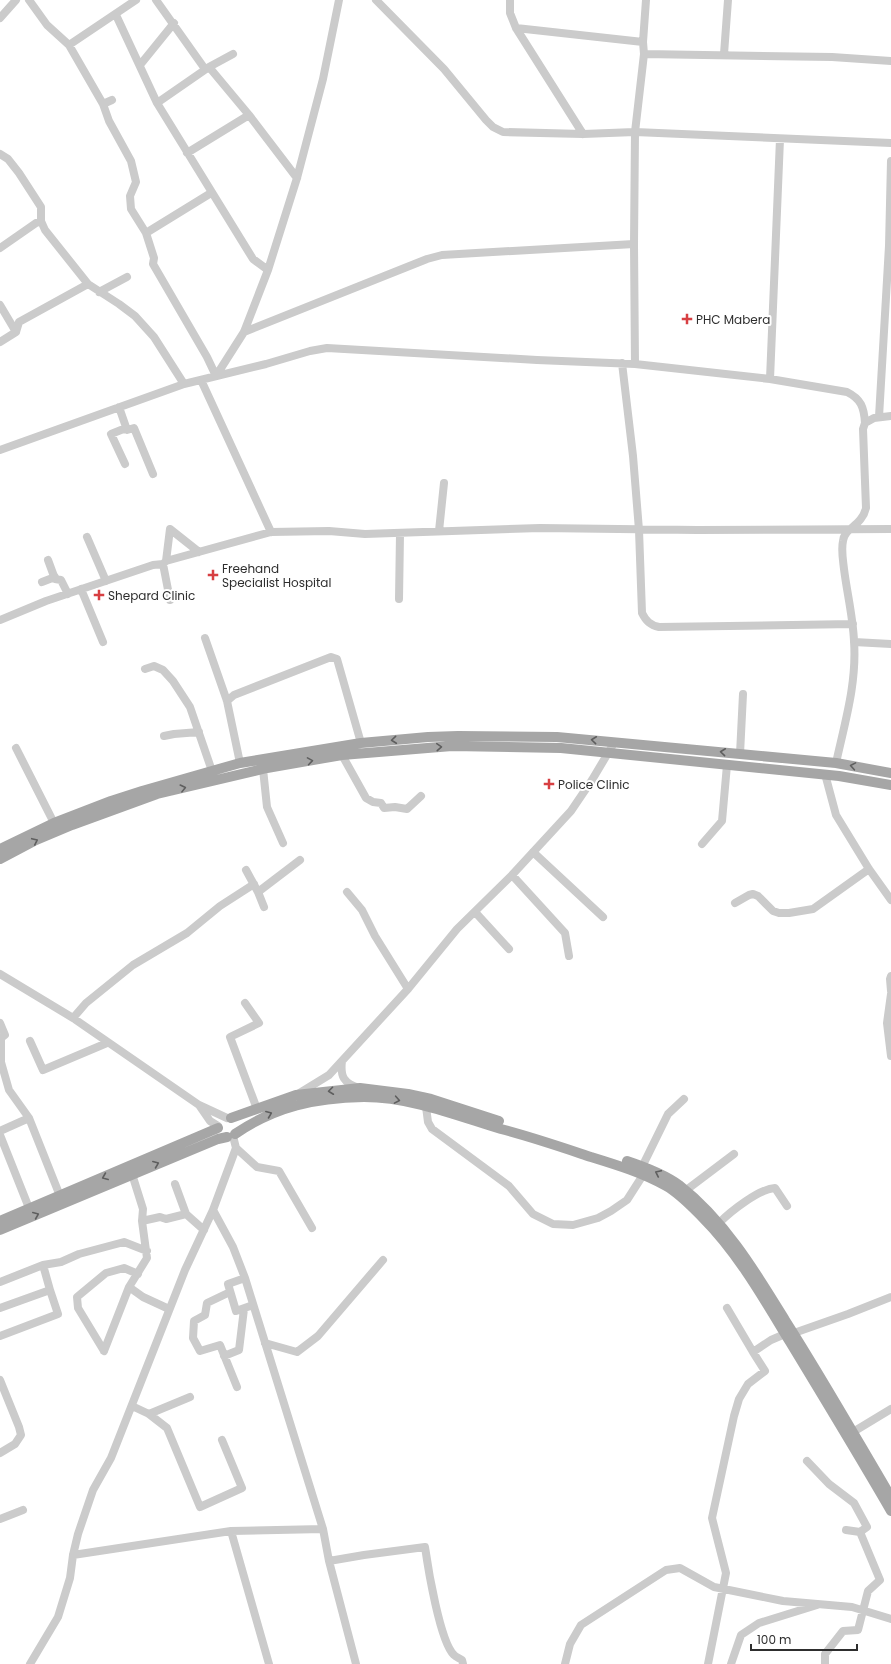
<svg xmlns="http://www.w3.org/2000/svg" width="891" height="1664" viewBox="0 0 891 1664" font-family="Poppins,sans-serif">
  <rect width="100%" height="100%" fill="#fff"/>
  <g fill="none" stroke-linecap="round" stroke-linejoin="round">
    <!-- minor -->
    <path stroke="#cbcbcb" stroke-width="8" d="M29 0 47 25 69 45 103 104 112 100
      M156 0 205 69
      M376 0 444 69 486 120 493 127 503 132 583 134 635 132 891 143
      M510 0V13L516 28 583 134
      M116 15 157 103 253 259 268 270
      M0 18 16 0
      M516 28 643 42
      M69 45 136 0
      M644 54 832 57 891 61
      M724 54 728 0
      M140 65 174 23
      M209 67 233 54
      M157 103 209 67 249 115 297 178
      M103 104 109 121 131 161 136 182 130 196 131 209 146 233 154 258 153 264 207 357 216 376
      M187 153 249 115
      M0 154 8 159 19 173 41 207V221L45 230 88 284 119 304 135 316 154 337 184 384
      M146 233 211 193
      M0 248 36 223 41 221
      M99 292 127 277
      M0 305 16 332
      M244 332 427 259 442 255 634 244
      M0 342 16 332 19 322 88 284
      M622 363 633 456 639 530 642 613C646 621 650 625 659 627L853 624
      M635 364 634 244 635 132 644 54 643 42 646 0
      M216 376 244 332 268 270 297 178 323 79 339 0
      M770 379 780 139
      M201 380 271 532
      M119 407 127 430 134 428 153 474
      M879 417 889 246 891 161
      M0 450 184 384 266 364 310 351 327 348 537 360 635 364 770 379 847 392C861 399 864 407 865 423
      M125 464 111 434 126 428
      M439 531 444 483
      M87 537 106 581
      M48 560 55 579 61 580 68 594
      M166 561 170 529 199 552
      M163 564 170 600
      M42 582 55 577
      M81 589 103 642
      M399 599 400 534
      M0 620 46 601 153 565 163 564 166 561 271 532 329 531 365 534 540 528 697 530 891 529
      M205 638 227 701 240 763
      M854 642 891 644
      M145 669 154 666 163 670 173 681 190 707 212 771
      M227 701 234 695 331 657 337 659 361 743
      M164 736 174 734 199 732
      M16 748 54 823
      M740 754 743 694
      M342 755 366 798 373 802 381 803 384 808 395 807 407 809 421 796
      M836 763C845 722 857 683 854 641 853 617 847 593 844 569 843 560 841 550 843 541 844 528 862 526 866 508L863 429 865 423 874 418 891 416
      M263 769 267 807 283 843
      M825 774 836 815 869 869 891 900
      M702 844 722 821 727 765
      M533 852 603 917
      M246 870 258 892 264 907
      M512 875 565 933 569 956
      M258 892 300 860
      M347 892 362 910 375 936 408 989
      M735 903 749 895 753 894 758 896 773 911 779 913H789L813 909 869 869
      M475 912 509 949
      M0 974 73 1018 199 1105 227 1118
      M891 976 890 979 891 991
      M891 994 887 1023 891 1056
      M245 1003 259 1023 230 1037 257 1109
      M73 1018 86 1003 133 965 187 933 220 906 254 884
      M0 1023 5 1035 0 1039
      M1 1038V1062L9 1090 29 1118 60 1196
      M30 1041 43 1070 107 1043
      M342 1061C340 1077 344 1083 359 1088
      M298 1094 329 1075 408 989 457 929 512 875 571 811 592 780 614 743
      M199 1105 210 1121 218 1126
      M426 1107 428 1122 432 1129 509 1186 533 1214 553 1224 573 1225 598 1218 611 1211 627 1200 643 1175
      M0 1131 29 1118
      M0 1135 29 1208
      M236 1148 257 1167 279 1171 312 1228
      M642 1167 668 1114 684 1099
      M175 1184 186 1214
      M685 1191 734 1154
      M213 1210 233 1247 245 1278 323 1529 329 1561 356 1664
      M142 1221 160 1217 166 1219 186 1214 204 1230
      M719 1223C731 1211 759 1189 775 1188L787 1206
      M245 1278 228 1284 236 1311 253 1305
      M0 1282 43 1265 61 1262 79 1254 124 1242 147 1251
      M129 1287 143 1297 169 1309
      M230 1292 207 1303 205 1315 194 1321 193 1338 200 1351 220 1345 237 1387
      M0 1308 50 1290 43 1265
      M727 1308 753 1352 771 1340 785 1334 794 1333 848 1314 891 1297
      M0 1336 58 1314 50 1290
      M265 1343 297 1352 318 1336 383 1260
      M104 1351 129 1287 147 1258 142 1221 143 1209 132 1174
      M104 1351 78 1308 77 1297 106 1273 124 1268 138 1274
      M224 1356 239 1350 244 1309
      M0 1380 19 1427 21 1435 15 1444 0 1453
      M132 1406 149 1414 167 1428 200 1507 242 1488 222 1440
      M149 1414 190 1397
      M853 1432 891 1409
      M807 1461 829 1484 854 1503 867 1527 860 1532
      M0 1519 23 1510
      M231 1531 269 1664
      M73 1555 231 1531 323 1529
      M329 1561 364 1555 425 1547C428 1568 440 1642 454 1655 456 1657 459 1658 462 1660L463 1664
      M30 1664 58 1617 70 1578 73 1555 78 1534 93 1490 111 1458 185 1270 213 1210 236 1148 233 1136
      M565 1664 570 1644 581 1625 666 1570 680 1568 714 1587 783 1601 852 1607 891 1619
      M708 1664 726 1573 712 1518 734 1416 739 1399 748 1384 765 1371 753 1352
      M731 1664 741 1635 759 1623 817 1605
      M825 1664V1654L843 1631 858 1630 868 1591 880 1580 860 1532 846 1530"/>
    <!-- major -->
    <path stroke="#a6a6a6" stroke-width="10" d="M0 849 54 823 111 801 142 791 240 763 361 743 428 737 458 736 557 737 836 763 891 773
      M0 859 34 841 72 825 157 794 267 768 342 755 452 746 561 748 839 776 891 785
      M231 1118 296 1095 360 1088 408 1094 431 1099 499 1121
      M235 1134C276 1106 315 1098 364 1097 411 1097 458 1116 501 1129 532 1137 561 1147 591 1157 617 1165 643 1173 666 1186 680 1194 691 1206 702 1217 738 1253 764 1299 790 1342 824 1398 858 1454 891 1511
      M627 1161C645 1167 664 1174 679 1185 725 1221 755 1271 785 1320 822 1378 856 1438 891 1497
      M0 1221 218 1128
      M0 1230 218 1139 227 1137"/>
  </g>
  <!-- one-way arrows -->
  <defs><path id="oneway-chevron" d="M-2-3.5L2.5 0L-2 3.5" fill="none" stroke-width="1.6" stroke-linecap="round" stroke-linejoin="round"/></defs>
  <g stroke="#5e5e5e">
    <use href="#oneway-chevron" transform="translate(394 740) rotate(174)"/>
    <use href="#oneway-chevron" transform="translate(594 740) rotate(-174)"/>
    <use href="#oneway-chevron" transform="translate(439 747) rotate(-4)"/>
    <use href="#oneway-chevron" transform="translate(723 752) rotate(-174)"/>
    <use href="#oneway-chevron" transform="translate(310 761) rotate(-9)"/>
    <use href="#oneway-chevron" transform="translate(853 766) rotate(-170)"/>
    <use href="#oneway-chevron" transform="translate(183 788) rotate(-14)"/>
    <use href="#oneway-chevron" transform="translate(35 841) rotate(-25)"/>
    <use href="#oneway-chevron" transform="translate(331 1091) rotate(173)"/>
    <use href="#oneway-chevron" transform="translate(397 1100) rotate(10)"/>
    <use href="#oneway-chevron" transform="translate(269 1114) rotate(-22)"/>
    <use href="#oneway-chevron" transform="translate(156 1164) rotate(-22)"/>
    <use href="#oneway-chevron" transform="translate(658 1173) rotate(-155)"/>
    <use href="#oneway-chevron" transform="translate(105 1177) rotate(157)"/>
    <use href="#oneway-chevron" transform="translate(36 1215) rotate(-23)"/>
  </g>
  <!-- markers -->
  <g fill="#d73f42" stroke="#fff" stroke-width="1.5">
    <path d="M685 313h4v4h4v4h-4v4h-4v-4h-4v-4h4z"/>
    <path d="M211 569h4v4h4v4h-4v4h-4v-4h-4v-4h4z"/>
    <path d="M97 589h4v4h4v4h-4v4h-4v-4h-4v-4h4z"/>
    <path d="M547 778h4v4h4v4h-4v4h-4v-4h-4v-4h4z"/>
  </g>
  <g text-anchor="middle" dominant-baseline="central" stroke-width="4" stroke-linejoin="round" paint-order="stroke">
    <!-- poi labels -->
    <g font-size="12" fill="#2e2e2e" stroke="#fff" text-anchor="start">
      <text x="696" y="319">PHC Mabera</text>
      <text x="222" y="568">Freehand<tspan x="222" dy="14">Specialist Hospital</tspan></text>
      <text x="108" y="595">Shepard Clinic</text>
      <text x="558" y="784">Police Clinic</text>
    </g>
  </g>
  <!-- scale -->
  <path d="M751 1644v6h106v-6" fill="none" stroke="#2e2e2e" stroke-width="2"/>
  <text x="757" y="1644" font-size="12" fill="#2e2e2e" stroke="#ffffff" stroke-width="3" paint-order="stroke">100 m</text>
</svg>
